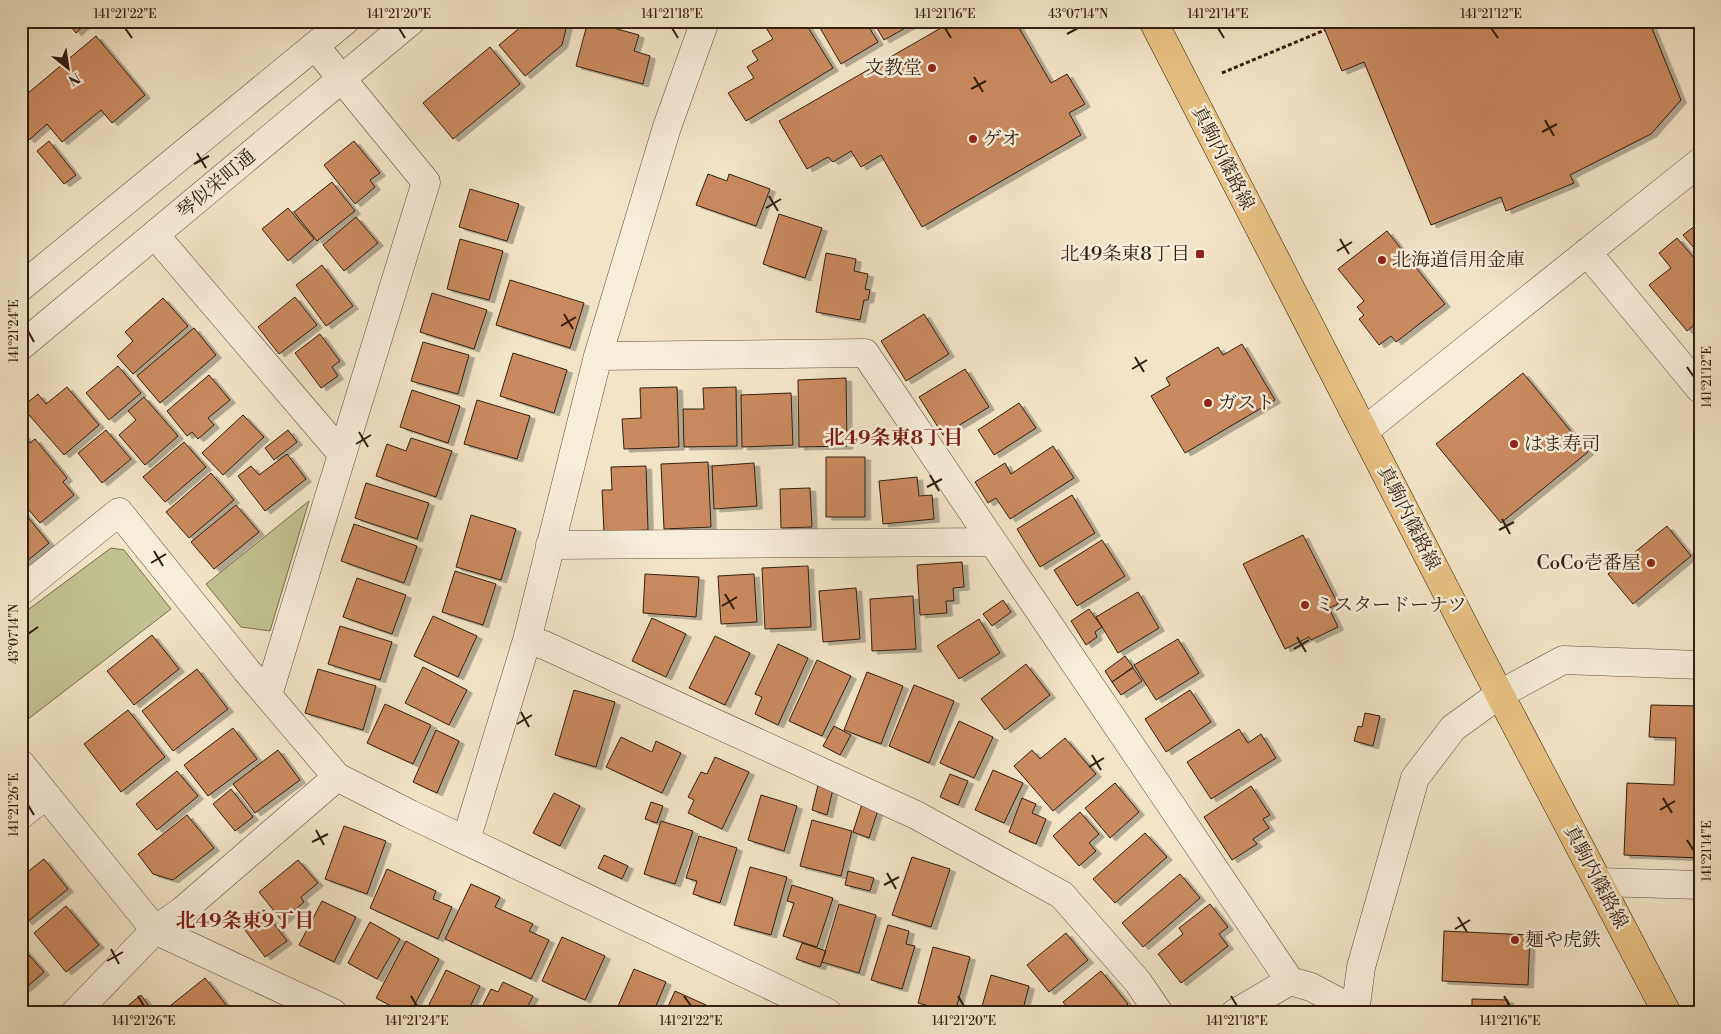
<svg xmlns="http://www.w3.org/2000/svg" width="1721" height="1034" viewBox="0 0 1721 1034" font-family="'Libre Bodoni','Noto Serif JP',serif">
  <defs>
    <filter id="shadow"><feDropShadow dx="5.5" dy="3" stdDeviation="0" flood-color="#0004"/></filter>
  </defs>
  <rect width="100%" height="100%" fill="#f2e5c6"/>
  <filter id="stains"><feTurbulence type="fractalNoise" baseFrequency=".004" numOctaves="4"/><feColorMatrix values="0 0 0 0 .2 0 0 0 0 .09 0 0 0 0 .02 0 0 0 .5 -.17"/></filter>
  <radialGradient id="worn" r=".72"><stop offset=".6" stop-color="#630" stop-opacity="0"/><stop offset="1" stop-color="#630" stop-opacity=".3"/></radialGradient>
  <!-- green -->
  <path fill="#c1c291" stroke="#7a7050" d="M309 501 270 631 241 627 206 584Z
    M111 548 124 550 171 609 23 723 21 722V615Z"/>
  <!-- building -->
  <path fill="#ca8a60" stroke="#321e10" filter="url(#shadow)" d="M66 21H89L76 33Z
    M528 21H568L562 45 525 76 499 45Z
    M588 21 639 35 634 51 650 56 643 84 576 66Z
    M762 21H804L833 68 746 121 728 93 754 78 747 67 758 60 752 51 773 39Z
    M816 21H865L878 42 841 64Z
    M873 21H918L884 40Z
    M953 21H1015L1051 83 1067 74 1085 104 1069 113 1081 135 922 227 881 155 861 167 851 151 833 162 828 157 807 169 779 121Z
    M1321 21H1649L1681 100 1651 134 1570 175 1574 183 1506 211 1501 197 1431 225 1364 62 1342 71Z
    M96 36 145 95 112 123 101 110 62 142 47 124 29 140 21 131V99Z
    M490 47 520 84 453 139 423 103Z
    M49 141 76 175 64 184 37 151Z
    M354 141 380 173 370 180 375 187 355 204 324 165Z
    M708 174 727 181 729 174 770 189 756 226 696 205Z
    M332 182 355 211 317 241 294 212Z
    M470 189 519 204 507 241 459 227Z
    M288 208 314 239 288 261 262 229Z
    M779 214 822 228 805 278 763 264Z
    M356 217 378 243 344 271 323 245Z
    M1700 222V255L1683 235Z
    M1387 231 1445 304 1396 342 1391 336 1379 345 1359 319 1364 315 1357 307 1364 301 1338 269Z
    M1677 238 1700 265V320L1687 331 1649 285 1671 268 1659 253Z
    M460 239 503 251 489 300 447 289Z
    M826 253 856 259 854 271 868 274 865 289 870 290 868 300H864L860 320 816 312Z
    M322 265 353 306 326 326 296 285Z
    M510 280 584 303 570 348 496 325Z
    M432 293 487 310 474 349 420 332Z
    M295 297 317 325 279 354 258 327Z
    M163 298 188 326 133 374 117 356 133 341 125 332Z
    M924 314 949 354 906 381 881 341Z
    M194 328 216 355 160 403 137 376Z
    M320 334 340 361 332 367 338 376 321 388 295 353Z
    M423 342 469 355 458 394 411 381Z
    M1242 344 1275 400 1185 453 1151 396 1170 385 1166 378 1218 347 1223 355Z
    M513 353 567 370 554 413 500 396Z
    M118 366 141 393 109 420 86 393Z
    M965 369 989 407 943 435 919 397Z
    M1523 373 1588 452 1501 523 1436 444Z
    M209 375 230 400 208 418 214 425 198 439 192 432 187 436 167 411Z
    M846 378 847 446 799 447 798 380Z
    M67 387 99 425 64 455 22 407 38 394 46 404Z
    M677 387 679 447 624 449 622 419 641 418 640 388Z
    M736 387 737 446 684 447 683 409H704L703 388Z
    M412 390 460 406 448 443 400 427Z
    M791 393 793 445 742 447 741 395Z
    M144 397 178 436 145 465 119 435 136 420 128 411Z
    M477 400 530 416 517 459 464 444Z
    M1019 403 1036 428 994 455 978 430Z
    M243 415 264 437 223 475 202 453Z
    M106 430 131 459 102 483 78 453Z
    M288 430 297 442 274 460 265 448Z
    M21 432 30 443 35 439 67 478 63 482 74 495 40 523 21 501Z
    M411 438 452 451 436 497 376 476 387 444 406 451Z
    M184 442 206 467 165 502 143 477Z
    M1053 446 1074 478 1010 519 996 498 988 503 975 482 1005 463 1011 474Z
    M287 454 306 479 265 511 238 476 251 466 259 475Z
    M826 457H865V517H826Z
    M708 462 711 527 664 529 661 464Z
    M754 463 757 506 714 509 712 466Z
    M646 466 648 530 604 532 602 490H612L611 467Z
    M211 473 234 500 189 538 166 512Z
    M917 477 919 496 932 495 934 519 883 524 879 481Z
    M366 483 429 503 417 539 355 518Z
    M810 488 812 527 781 528 780 489Z
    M1072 495 1095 533 1040 567 1017 529Z
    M236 505 259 532 214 569 191 542Z
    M21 509 49 543 21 566Z
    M471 515 516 529 501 580 456 567Z
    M354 524 417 546 404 583 341 561Z
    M1667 526 1691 556 1633 604 1608 574Z
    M1303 535 1338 604 1329 608 1338 627 1311 640 1309 637 1285 649 1243 564Z
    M1102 540 1125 576 1077 606 1054 570Z
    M962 562 964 587 953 588 954 601H946L947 613 920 615 917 565Z
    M808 566 811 627 765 629 762 568Z
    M455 571 496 584 483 625 442 612Z
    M645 574 699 577 696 617 643 613Z
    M754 574 757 622 721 624 718 576Z
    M357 578 406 595 392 634 343 617Z
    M856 588 860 639 823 642 819 591Z
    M1138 592 1159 628 1118 653 1096 617Z
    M913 596 916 649 872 651 870 599Z
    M1003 600 1011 612 992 626 983 614Z
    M1089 609 1102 627 1095 632 1097 637 1086 645 1071 621Z
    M433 616 477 636 458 677 414 656Z
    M652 618 686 634 666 677 632 661Z
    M979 619 1000 653 959 679 937 646Z
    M340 626 392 642 380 680 328 664Z
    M152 635 179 669 134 705 107 671Z
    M715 636 750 653 725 705 689 688Z
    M1178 639 1199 673 1156 700 1134 665Z
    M778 644 808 658 778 725 755 714 762 697 755 694Z
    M1125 656 1133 667 1112 682 1105 671Z
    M817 660 851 676 822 736 789 721Z
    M1026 664 1050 695 1005 730 981 699Z
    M423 667 467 690 449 725 405 703Z
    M1133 668 1142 681 1121 695 1112 682Z
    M197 669 228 709 173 751 142 711Z
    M318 669 376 686 363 730 305 713Z
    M867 672 903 686 881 744 844 730Z
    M914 685 954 701 929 763 889 746Z
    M574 690 615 702 596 767 555 755Z
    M1190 690 1211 722 1166 752 1145 719Z
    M385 704 431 725 413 764 367 743Z
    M1651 705 1700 706V858L1624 855 1627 783 1674 785 1676 738 1649 737Z
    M128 710 165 757 121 792 84 744Z
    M1365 713 1380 716 1373 746 1354 741 1358 726 1362 727Z
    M959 721 993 737 974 778 940 763Z
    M834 726 851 735 840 755 823 746Z
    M233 728 257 759 208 796 184 765Z
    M1239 729 1248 743 1261 734 1276 758 1211 799 1187 762Z
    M436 730 459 741 437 793 413 782Z
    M621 737 652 752 656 741 681 753 662 793 606 767Z
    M1065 738 1096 774 1053 811 1014 766 1032 750 1040 759Z
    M278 750 300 780 255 813 233 784Z
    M715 757 749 772 722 829 688 813 694 800 688 797 701 772 707 774Z
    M993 770 1023 783 1004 823 975 810Z
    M177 771 198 796 157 830 136 804Z
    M950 774 968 781 958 805 940 797Z
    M1115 783 1139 812 1110 838 1085 808Z
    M818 785 833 789 827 815 812 810Z
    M1251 786 1270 815 1263 819 1269 828 1253 839 1257 844 1232 860 1204 817Z
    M231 789 253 817 235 831 213 804Z
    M554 793 580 806 560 846 533 833Z
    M761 795 797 806 784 851 748 840Z
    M1022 798 1036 804 1032 813 1046 819 1036 844 1009 832Z
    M651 802 663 806 657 823 645 819Z
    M862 804 878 810 869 838 853 832Z
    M1080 812 1099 834 1089 843 1096 851 1079 866 1053 836Z
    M187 815 214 848 173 880 153 874 138 854Z
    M812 820 852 831 841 876 800 866Z
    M661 821 693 831 675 884 644 874Z
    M344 826 386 841 367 894 325 879Z
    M1145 833 1167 857 1115 903 1093 879Z
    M699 836 737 848 720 903 693 894 697 881 686 878Z
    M604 855 628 866 622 879 598 868Z
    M912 857 950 869 931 927 892 915Z
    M44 859 68 889 27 922 21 915V877Z
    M298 860 318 883 301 897 304 902 282 921 259 892Z
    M750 867 787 877 771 935 734 925Z
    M387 869 436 891 433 899 452 907 438 939 370 908Z
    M848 871 874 878 870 891 845 885Z
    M1180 874 1200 898 1143 947 1122 923Z
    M471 884 500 897 495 907 533 924 529 931 549 940 531 979 445 939Z
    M792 885 833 898 817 947 783 936 794 903 787 901Z
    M322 901 356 917 334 962 299 945Z
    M839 904 876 915 859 973 822 962Z
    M1210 904 1228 927 1219 934 1228 946 1181 983 1158 954 1183 934 1179 928Z
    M66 906 99 945 66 972 34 933Z
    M264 910 287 941 265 957 242 926Z
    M370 922 400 939 377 979 348 963Z
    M888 925 909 931 906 944 915 946 902 989 871 980Z
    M1444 931 1530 935 1528 985 1442 981Z
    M1066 933 1088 960 1049 992 1027 965Z
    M562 937 605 956 585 1000 542 981Z
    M406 941 439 959 410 1013H404L376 998Z
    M802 943 826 951 820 967 796 959Z
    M21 946 44 972 21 992Z
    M933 947 970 957 955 1013 918 1003Z
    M634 969 666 982 653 1013H615Z
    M446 970 480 986 467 1013H425Z
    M1101 971 1128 1004 1117 1013H1072L1063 1002Z
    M991 975 1029 986 1022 1013H980Z
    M205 978 227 1006 218 1013H161Z
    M503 982 533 996 528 1006 537 1010 536 1013H479L491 989 498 992Z
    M675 991 706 1005 702 1013H665Z
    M141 995 154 1013H119Z
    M1472 999 1508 1000 1507 1013H1472Z
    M265 1005 271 1013H255Z
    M547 1007 559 1013H544Z"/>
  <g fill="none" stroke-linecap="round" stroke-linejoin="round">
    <defs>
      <path id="minor" d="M155 235 342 454
        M1587 252 1700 389
        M598 356 865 353 1290 981
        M1364 431 1700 162
        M550 545 991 542
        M21 591 119 512 247 671 337 777 410 814 828 1013
        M527 640 544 645 916 815 1062 895 1138 982 1159 1013
        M268 695 426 182 315 46
        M21 764 155 930 333 1013
        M21 815 46 795
        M466 840 527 640 598 356 667 127 705 21
        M1599 882 1700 885
        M75 1013 155 930 182 911 337 777
        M1235 1013 1290 981 1311 987 1356 1011
        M1355 1013 1361 967 1415 778 1453 728 1500 694 1563 660 1700 665"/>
      <path id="tertiary" d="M21 287 345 21
        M21 346 411 21"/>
      <path id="primary" d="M1153 21 1477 651 1667 1013"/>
    </defs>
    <!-- minor casing -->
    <use href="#minor" stroke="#62503e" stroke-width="29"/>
    <!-- tertiary casing -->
    <use href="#tertiary" stroke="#62503e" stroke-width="29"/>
    <!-- primary casing -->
    <use href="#primary" stroke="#321e10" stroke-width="29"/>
    <!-- path -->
    <path stroke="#321e10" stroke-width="3" stroke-dasharray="4 2.5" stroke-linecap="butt" d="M1222 73 1325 30"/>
    <!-- minor -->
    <use href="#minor" stroke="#f7eeda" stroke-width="28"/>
    <!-- tertiary -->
    <use href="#tertiary" stroke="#f7eeda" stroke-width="28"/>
    <!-- primary -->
    <use href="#primary" stroke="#e9c283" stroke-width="28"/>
  </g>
  <!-- ticks -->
  <path fill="none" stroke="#321e10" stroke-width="2" d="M125 28 132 38M399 28 405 38M672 28 678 38M945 28 951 38M1218 28 1224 38M1491 28 1498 38M1067 34 1078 28M974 77 983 92M971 89 986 81M1545 120 1554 136M1542 132 1557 124M197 153 206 168M194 164 209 156M769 196 778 211M766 208 781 199M1340 239 1349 254M1337 251 1352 242M564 314 573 329M561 326 576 317M28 331 34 342M1135 357 1144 372M1687 367 1694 377M1132 369 1147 360M359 432 368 447M356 444 371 435M930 475 939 491M927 487 942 479M1502 519 1510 534M1499 530 1514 522M154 551 163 566M151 563 166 554M725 594 734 609M722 606 737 597M28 634 38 627M1297 637 1306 652M1294 649 1309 640M521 712 529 727M517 724 532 715M1092 755 1101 770M1089 767 1104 758M1663 798 1672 813M28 805 34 815M1660 810 1675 801M316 830 324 845M1687 840 1694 851M312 842 328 834M887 873 896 889M884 885 899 877M1458 917 1467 932M1455 929 1470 920M111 949 119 964M107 961 123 952M138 996 144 1006M411 996 417 1006M684 996 691 1006M958 996 964 1006M1231 996 1237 1006M1504 996 1510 1006"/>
  <!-- markers -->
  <g fill="#8f2418" stroke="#f7eeda" stroke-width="2">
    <circle cx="932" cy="68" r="5"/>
    <circle cx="973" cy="139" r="5"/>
    <rect x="1195" y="249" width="10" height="10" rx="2.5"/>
    <circle cx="1382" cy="260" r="5"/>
    <circle cx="1208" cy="403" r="5"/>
    <circle cx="1514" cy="444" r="5"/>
    <circle cx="1651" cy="563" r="5"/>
    <circle cx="1305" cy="605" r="5"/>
    <circle cx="1515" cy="940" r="5"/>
  </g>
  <g text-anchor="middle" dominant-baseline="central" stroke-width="5" stroke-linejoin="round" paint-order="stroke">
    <!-- poi labels -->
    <g font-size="19" fill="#321e10" stroke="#f7eeda" text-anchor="start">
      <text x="922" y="68" text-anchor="end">文教堂</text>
      <text x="983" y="139">ゲオ</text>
      <text x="1190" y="254" text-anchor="end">北49条東8丁目</text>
      <text x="1392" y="260">北海道信用金庫</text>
      <text x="1218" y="403">ガスト</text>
      <text x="1524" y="444">はま寿司</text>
      <text x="1641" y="563" text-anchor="end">CoCo壱番屋</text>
      <text x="1315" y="605">ミスタードーナツ</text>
      <text x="1525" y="940">麺や虎鉄</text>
    </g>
    <!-- street labels -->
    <g font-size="19" fill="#321e10" stroke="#f7eeda">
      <text transform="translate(1223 158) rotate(63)">真駒内篠路線</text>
      <text transform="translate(216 184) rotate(-40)">琴似栄町通</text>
      <text transform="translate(1409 518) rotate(63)">真駒内篠路線</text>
      <text transform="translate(1596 877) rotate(62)">真駒内篠路線</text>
    </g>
    <!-- neighbourhood labels -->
    <g font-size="20" font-weight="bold" fill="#7a1f14" stroke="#f7eeda">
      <text x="894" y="438">北49条東8丁目</text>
      <text x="245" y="921">北49条東9丁目</text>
    </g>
  </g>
  <!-- margin -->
  <rect width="1721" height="1034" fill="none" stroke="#f2e5c6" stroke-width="55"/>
  <!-- north arrow -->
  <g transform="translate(68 68) rotate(150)" stroke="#f7eeda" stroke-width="4" paint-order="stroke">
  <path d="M0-4L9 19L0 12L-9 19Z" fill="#321e10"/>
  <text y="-8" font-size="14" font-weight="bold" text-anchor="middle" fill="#321e10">N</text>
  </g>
  <rect x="28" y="28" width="1666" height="978" fill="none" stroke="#321e10" stroke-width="2"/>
  <g font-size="12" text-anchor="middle" fill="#321e10">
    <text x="125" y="18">141°21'22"E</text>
    <text x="399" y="18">141°21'20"E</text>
    <text x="672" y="18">141°21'18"E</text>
    <text x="945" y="18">141°21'16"E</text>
    <text x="1078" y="18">43°07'14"N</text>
    <text x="1218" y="18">141°21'14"E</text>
    <text x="1491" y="18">141°21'12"E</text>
    <text transform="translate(14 331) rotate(-90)" y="4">141°21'24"E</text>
    <text transform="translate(1707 377) rotate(-90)" y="4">141°21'12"E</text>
    <text transform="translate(14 634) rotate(-90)" y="4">43°07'14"N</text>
    <text transform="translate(14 805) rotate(-90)" y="4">141°21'26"E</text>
    <text transform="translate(1707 851) rotate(-90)" y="4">141°21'14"E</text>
    <text x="144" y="1025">141°21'26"E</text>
    <text x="417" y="1025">141°21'24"E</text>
    <text x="691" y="1025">141°21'22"E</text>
    <text x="964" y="1025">141°21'20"E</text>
    <text x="1237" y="1025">141°21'18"E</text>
    <text x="1510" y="1025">141°21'16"E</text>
  </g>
  <rect width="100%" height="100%" filter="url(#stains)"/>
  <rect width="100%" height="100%" fill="url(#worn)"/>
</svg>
